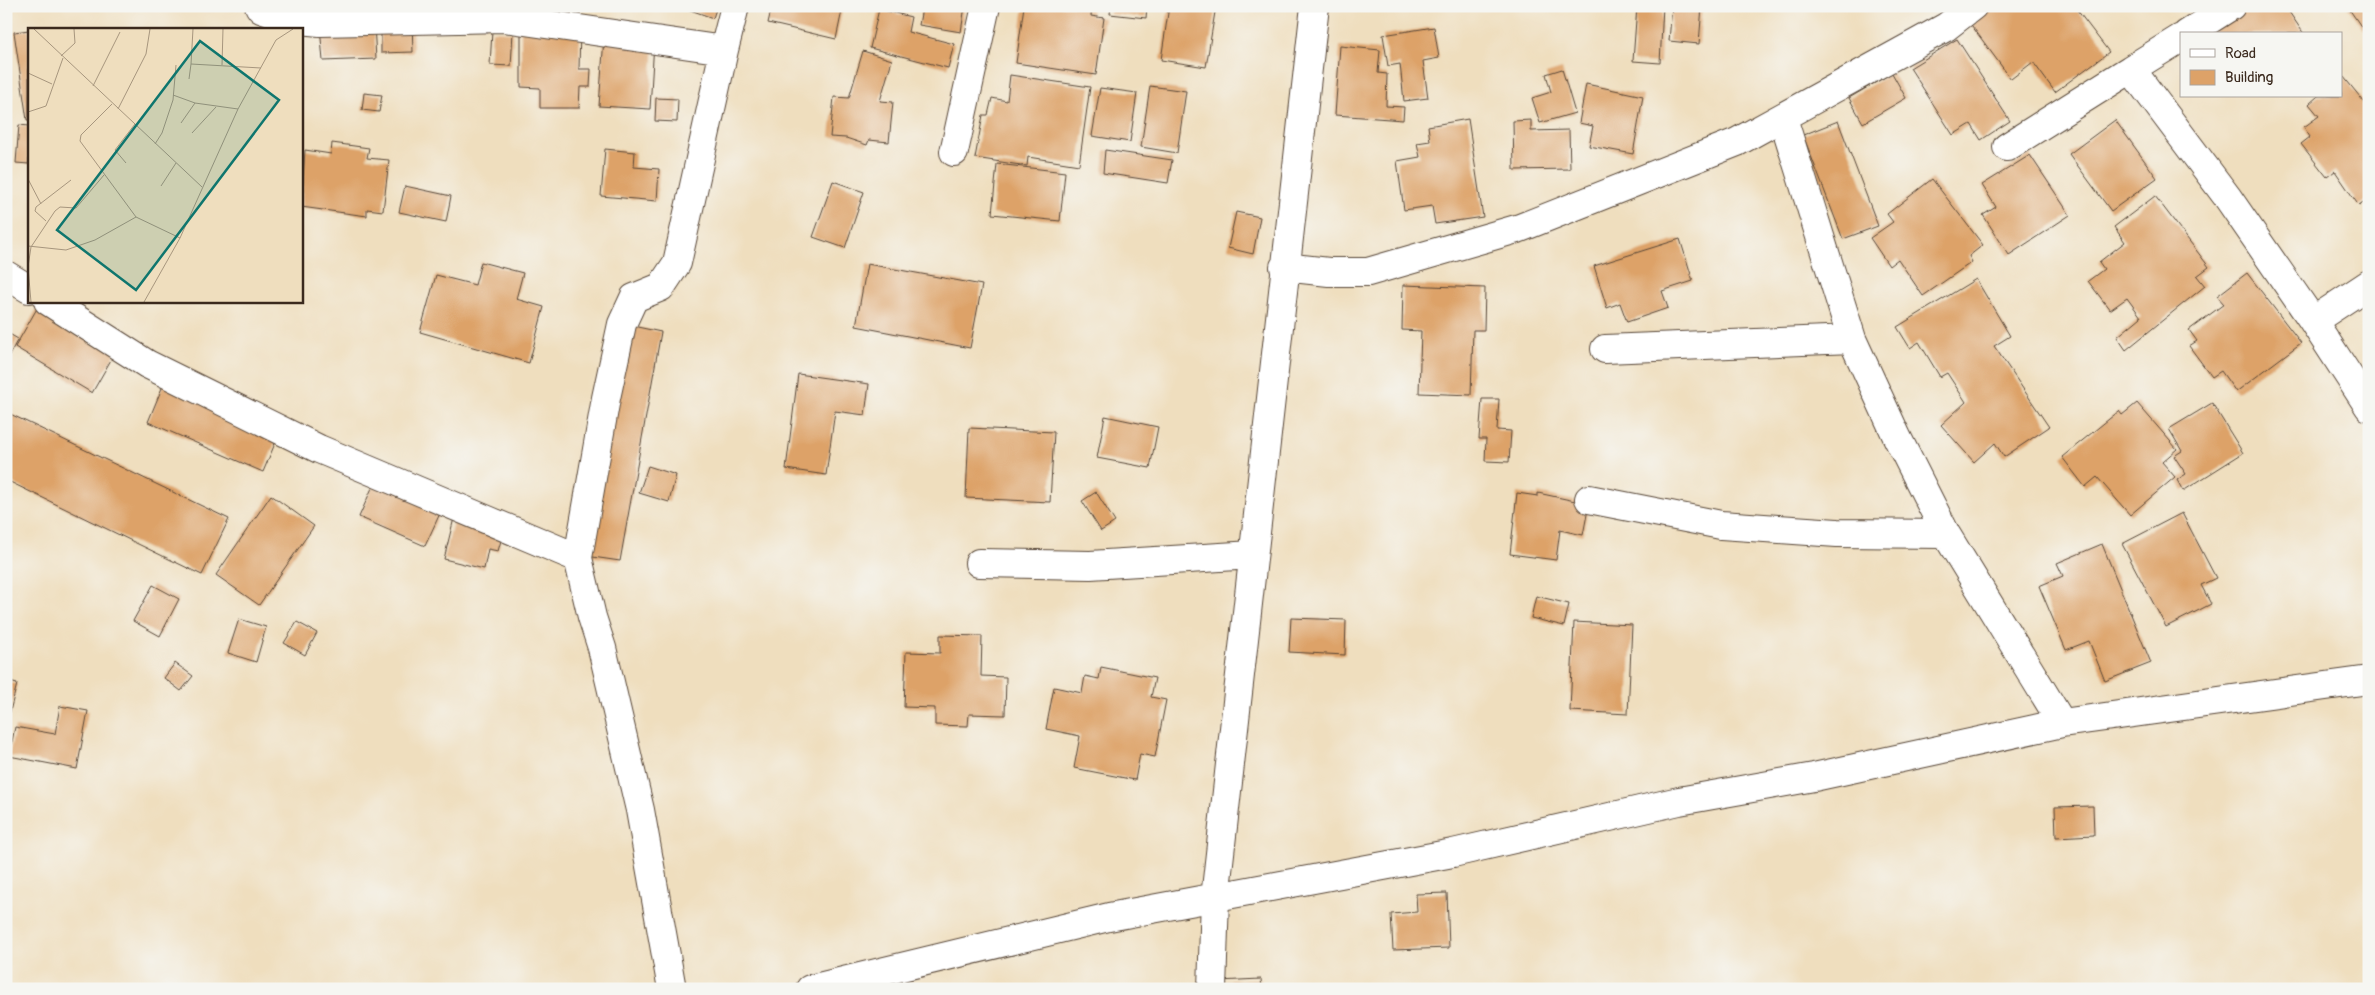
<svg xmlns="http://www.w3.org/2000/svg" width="2375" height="995" viewBox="0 0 2375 995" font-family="Pangolin,sans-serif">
  <rect width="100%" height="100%" fill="#f6f6f2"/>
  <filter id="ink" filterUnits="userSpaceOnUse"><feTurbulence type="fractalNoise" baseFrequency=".02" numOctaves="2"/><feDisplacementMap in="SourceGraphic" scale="10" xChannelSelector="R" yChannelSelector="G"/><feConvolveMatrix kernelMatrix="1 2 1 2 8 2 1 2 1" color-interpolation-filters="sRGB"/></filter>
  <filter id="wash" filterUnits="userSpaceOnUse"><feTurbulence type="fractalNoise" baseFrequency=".0096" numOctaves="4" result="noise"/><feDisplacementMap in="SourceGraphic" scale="20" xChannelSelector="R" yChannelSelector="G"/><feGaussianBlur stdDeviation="1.12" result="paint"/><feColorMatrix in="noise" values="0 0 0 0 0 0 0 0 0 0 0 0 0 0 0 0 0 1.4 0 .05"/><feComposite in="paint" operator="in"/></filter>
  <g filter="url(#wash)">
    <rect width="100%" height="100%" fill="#efdebe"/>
    <g id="blocks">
      <!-- building -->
      <path fill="#dda268" d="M679 6H717L713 18Z
        M772 6H843L836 39 768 23Z
        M915 6H965L961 32 919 25 922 8Z
        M1024 6H1092L1091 16 1104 18 1096 75 1016 63Z
        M1111 6H1147L1146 18 1110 14Z
        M1169 6H1216L1206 67 1161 60Z
        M1637 6H1663L1660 63 1633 61Z
        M1672 6H1702L1699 44 1669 41Z
        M1991 6H2074L2109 52 2055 92 2033 62 2011 79 1969 22Z
        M2249 6H2285L2304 34H2210Z
        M2347 6H2369V38Z
        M879 9 911 17 908 32 954 44 948 68 870 48Z
        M412 22 413 52 381 53V23Z
        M374 24 376 59 323 61 320 27Z
        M1434 27 1439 58 1423 61 1428 98 1404 101 1400 64 1388 66 1383 35Z
        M521 29 580 30 579 69H591L590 87H580L579 108H540V88L521 87Z
        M29 30V120H27L14 32Z
        M492 31 513 32 511 66 490 65Z
        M604 38 654 42 650 109 599 106Z
        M1957 39 2010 121 1981 140 1971 124 1953 135 1910 68Z
        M1340 46 1380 50 1378 73 1387 74 1386 106 1404 107 1403 120 1335 115Z
        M863 51 892 60 880 101 893 102 889 142 869 140 867 145 846 138 830 137 834 97 849 98Z
        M1562 69 1575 113 1540 123 1532 98 1551 92 1546 74Z
        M1892 73 1906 98 1863 123 1849 98Z
        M1010 75 1090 87 1079 165 1028 157 1027 166 975 158 983 115H988L992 98 1007 101Z
        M2343 76 2369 108V199L2359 206 2335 171 2327 177 2301 144 2310 137 2304 127 2319 116 2309 104 2318 96H2341V78Z
        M1586 84 1643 96 1633 154 1589 146 1593 126 1579 123Z
        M1150 86 1186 91 1177 153 1141 147Z
        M1100 88 1137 93 1130 142 1092 136Z
        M364 93 382 95 379 112 362 110Z
        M656 98 678 99 677 122 655 121Z
        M1468 119 1483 217 1435 224 1432 206 1404 210 1397 161 1420 157 1417 143 1430 141 1428 126Z
        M1531 120V131L1569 130 1570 169 1514 170 1513 121Z
        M2115 120 2157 178 2111 211 2069 154Z
        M1838 121 1878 226 1843 239 1803 135Z
        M19 125 29 126V164L16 163Z
        M332 143 369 148 367 158 389 160 383 211 367 209V216L301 207 305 150 331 154Z
        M605 149 635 152 634 167 659 169 657 201 601 196Z
        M1105 150 1172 160 1168 183 1103 173Z
        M2030 155 2070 215 2009 255 1983 215 1996 207 1982 185Z
        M997 164 1065 172 1060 221 992 214Z
        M1932 179 1983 245 1969 256 1972 262 1923 296 1898 259 1889 266 1870 238 1893 222 1887 214Z
        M833 181 864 192 845 248 813 237Z
        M405 186 451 196 446 222 399 212Z
        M2155 196 2209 267 2197 276 2205 286 2126 350 2117 337 2141 317 2127 298 2110 310 2088 281 2104 269 2099 262 2125 242 2114 227Z
        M1236 212 1260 217 1253 254 1228 248Z
        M1680 239 1693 281 1662 291 1668 308 1627 322 1620 303 1607 308 1594 266Z
        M481 262 523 273 516 299 544 307 529 363 420 332 436 275 475 285Z
        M867 264 982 285 970 348 856 326Z
        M2247 273 2301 343 2236 392 2221 371 2212 377 2189 346 2197 341 2189 330 2224 304 2217 296Z
        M1976 279 2010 336 1994 346 2049 427 2004 457 1995 443 1974 462 1941 425 1966 402 1947 373 1940 377 1919 342 1910 348 1897 327Z
        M1403 285 1485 288 1484 330H1473L1471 395 1419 393 1421 331 1402 330Z
        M39 305 116 351 92 393 15 347Z
        M628 325 661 332 620 561 586 556Z
        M6 332 18 339 6 361Z
        M798 374 869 384 865 415 835 411 826 475 786 469Z
        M164 383 279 434 263 472 148 422Z
        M1482 399H1499L1497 430 1511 431 1509 462 1485 461 1486 439H1479Z
        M2137 403 2177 449 2162 462 2175 477 2130 515 2097 477 2085 487 2062 457 2119 411 2122 415Z
        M2212 403 2243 453 2183 491 2177 480 2186 474 2174 456 2182 451 2169 429Z
        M6 412 229 519 202 575 6 480Z
        M1105 416 1158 427 1150 468 1097 458Z
        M969 428 1054 432 1050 502 966 498Z
        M648 466 676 475 669 502 639 493Z
        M376 479 442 509 425 546 359 517Z
        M1096 492 1115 522 1101 531 1082 501Z
        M1517 493 1538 496V493L1589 504 1583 535 1560 530 1556 560 1510 554Z
        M271 495 314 526 259 605 216 575Z
        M2182 513 2216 578 2201 585 2211 604 2166 627 2122 544Z
        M454 518 504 530 498 551 488 549 484 569 444 559Z
        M2102 544 2151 663 2105 681 2089 641 2066 650 2039 586 2063 576 2057 563Z
        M153 585 179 599 160 636 133 621Z
        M1536 596 1569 604 1564 626 1531 618Z
        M1291 618 1346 620 1345 655 1289 652Z
        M239 619 266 627 256 662 228 653Z
        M297 622 317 633 305 655 284 643Z
        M1574 622 1632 625 1628 714 1570 711Z
        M940 635 982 636 981 676 1006 677 1005 715 969 714 968 726 935 725V708L904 707 906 652 940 653Z
        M175 663 193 676 181 691 164 678Z
        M1101 667 1155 678 1151 697 1166 700 1155 757 1140 754 1135 780 1074 768 1080 736 1046 729 1054 687 1082 693 1085 676 1099 679Z
        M6 681 17 684 7 723H6Z
        M60 706 88 711 77 769 9 756 15 727 55 734Z
        M2093 806 2094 835 2056 837 2055 807Z
        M1447 893 1449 948 1393 950 1391 914 1417 912 1416 894Z
        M1261 979 1262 989H1218V981Z
        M1345 985 1346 989H1308V987Z"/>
    </g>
  </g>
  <g filter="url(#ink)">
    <use href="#blocks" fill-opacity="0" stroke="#564536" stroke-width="1"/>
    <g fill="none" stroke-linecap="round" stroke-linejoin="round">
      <defs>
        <path id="minor" d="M259 6 261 9 289 19 320 22 504 18 724 50
          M2187 34 2231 6
          M2131 69 2181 38
          M1783 118 1852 339 1897 437 1946 534 2062 723
          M2007 147 2131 69 2228 198 2313 321 2369 407
          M954 152 986 6
          M1284 267 1329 272H1368L1520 228 1737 142 1946 27 1973 6
          M6 275 29 289
          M48 301 147 364 319 449 578 558
          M2313 321 2369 284
          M1605 349 1852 339
          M1589 499 1721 525 1837 533 1946 534
          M979 563 1090 565 1253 555
          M672 989 640 810 602 648 592 617 578 558 606 398 622 324 634 298 661 287 677 263 724 50 735 6
          M810 989 1109 917 1453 853 1679 801 1814 777 2062 723 2369 680
          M1212 989 1215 898 1315 6"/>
      </defs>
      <!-- minor casing -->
      <use href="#minor" stroke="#564536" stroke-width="30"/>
      <!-- minor -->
      <use href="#minor" stroke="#fff" stroke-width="28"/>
    </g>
  </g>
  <!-- overview -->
  <g transform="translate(28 28)">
    <rect width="275" height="275" fill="#efdebe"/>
    <path fill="none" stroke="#a7967e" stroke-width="1" d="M6 1 174 159M33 28 47 15 46 1M163 36 165 1M194 37 195 1M0 45 24 56M161 51 163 36 233 40M65 58 92 4M145 67 167 75 210 81M84 76 53 107 52 113 108 189 152 210M90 81 118 26 122 1M0 84 18 78 35 30M153 95 167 75M164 105 188 79M127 116 134 105 145 72 148 37M98 135 87 122 107 96M0 151 13 176M133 158 148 135M18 193 7 183 8 179 43 152M0 218 38 222 67 212 108 189M3 274 0 239 3 219 27 183 32 179 48 180 76 147M116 274 152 210 210 81 248 12 265 1"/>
    <path fill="#0f766e" fill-opacity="0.15" stroke="#0f766e" stroke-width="2.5" d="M172 13 251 72 108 262 29 202Z"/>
    <rect width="275" height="275" fill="none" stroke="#3b2a1e" stroke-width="2.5"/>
  </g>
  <!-- margin -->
  <rect width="2375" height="995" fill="none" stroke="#f6f6f2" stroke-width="25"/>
  <!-- legend -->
  <rect x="2180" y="32" width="162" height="65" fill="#f6f6f2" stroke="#aba49d"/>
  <rect x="2190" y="49" width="25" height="8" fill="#ffffff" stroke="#aba49d"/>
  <text x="2225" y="58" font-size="15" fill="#3b2a1e">Road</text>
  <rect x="2190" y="70" width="25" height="15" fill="#dda268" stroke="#aba49d"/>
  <text x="2225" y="82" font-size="15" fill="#3b2a1e">Building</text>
</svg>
